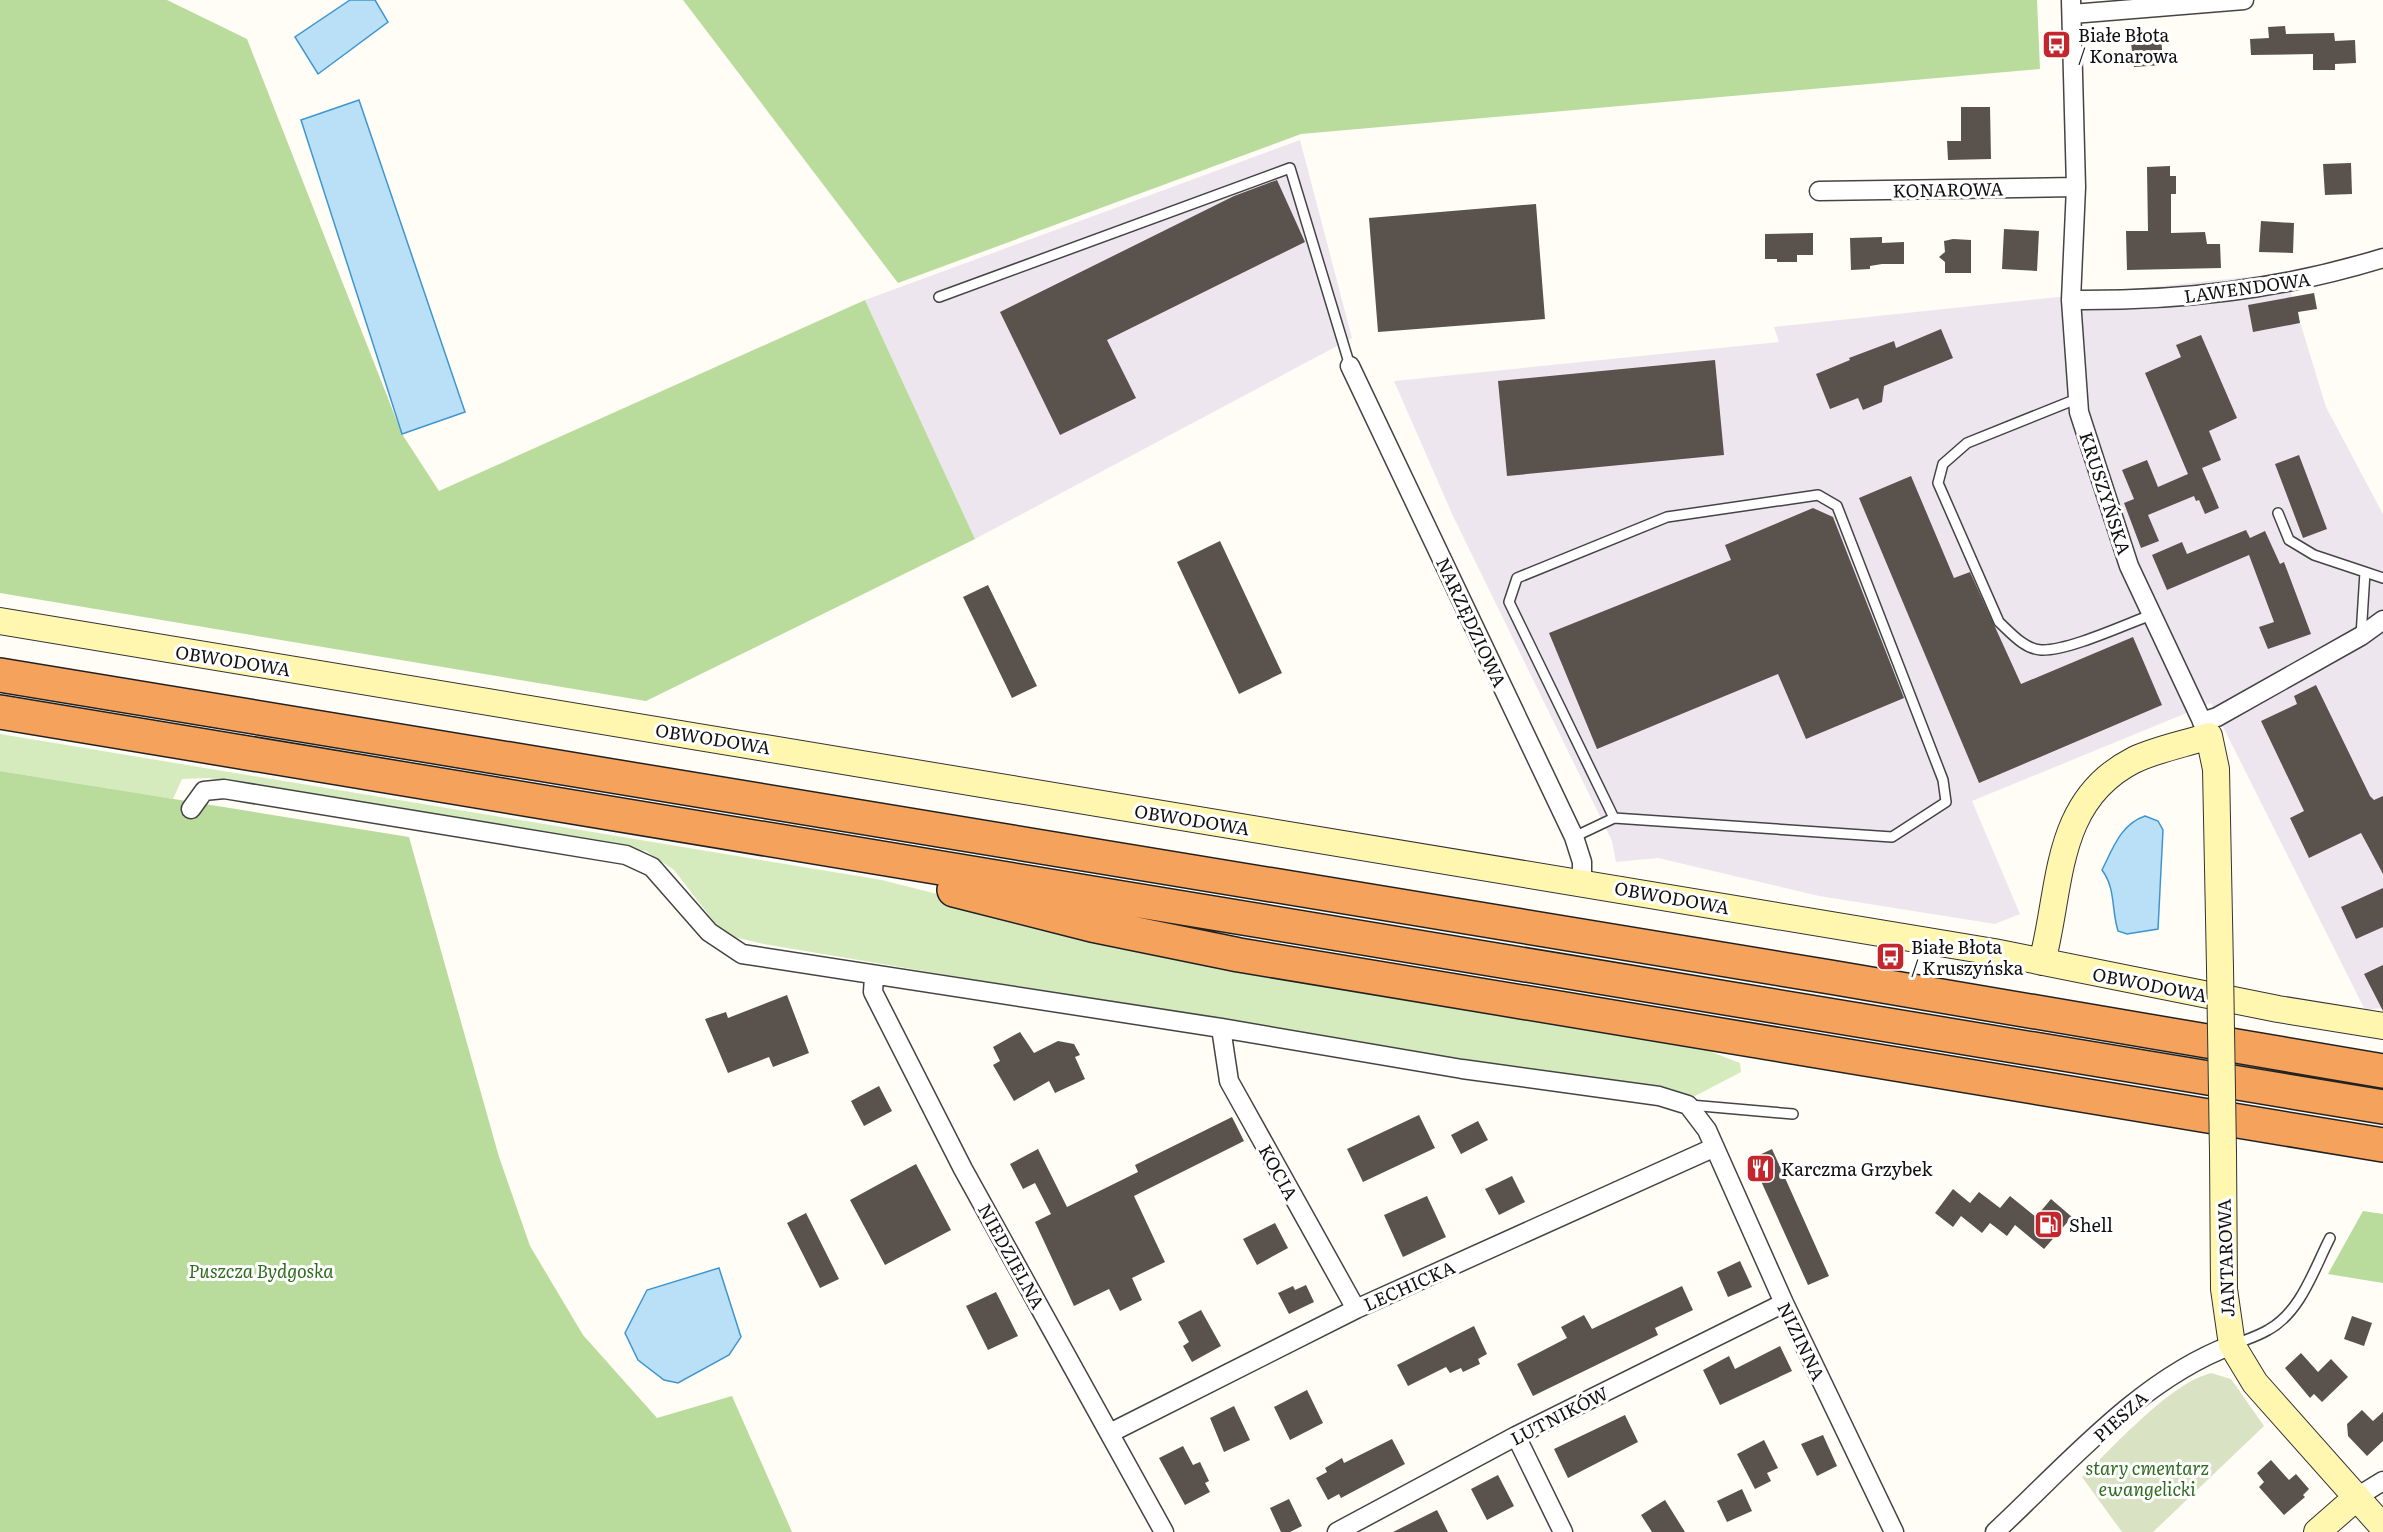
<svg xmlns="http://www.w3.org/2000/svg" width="2383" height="1532" viewBox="0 0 2383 1532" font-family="Literata,serif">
  <rect width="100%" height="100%" fill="#fffdf5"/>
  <!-- industrial -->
  <path fill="#eee6ef" d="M1300 140 1352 338 975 539 865 300Z
    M2285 273 2326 407 2383 514V1008L2365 1010 2211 703 1972 801 2020 914 1995 924 1819 896 1658 858 1616 862 1612 841 1453 516 1394 381 1779 342 1774 327Z"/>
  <!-- green -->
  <path fill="#d5ebbd" d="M0 734 882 880 1249 974 1704 1049 1740 1063 1741 1072 1695 1096 1147 1009 764 944 734 937 715 923 674 870 646 851 209 778 182 779 173 799 0 771Z"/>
  <!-- forest -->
  <path fill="#b9dc9c" d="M0 0H167L247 39 402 434 439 491 865 300 975 539 646 701 0 593Z
    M683 0H2037L2040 69 1301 134 898 283Z
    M0 771 409 837 499 1157 530 1246 583 1335 657 1418 732 1396 792 1532H0Z
    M2363 1211 2383 1214V1283L2328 1274Z"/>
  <!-- cemetery -->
  <path fill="#d9e3c4" d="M2211 1373 2231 1379 2264 1426 2153 1532H2122L2082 1477C2115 1446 2169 1384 2211 1373Z"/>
  <!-- water -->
  <path fill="#b9e0f7" stroke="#3f96cf" stroke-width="1.5" d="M350 0H375L388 22 318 74 295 37Z
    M359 100 465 412 402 434 301 120Z
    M2145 816 2158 821 2163 830 2158 929 2127 934 2118 931C2111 908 2116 889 2102 870 2113 848 2121 824 2145 816Z
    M719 1268 741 1337 729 1355 678 1383 664 1380 638 1360 625 1333 647 1290Z"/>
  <!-- building -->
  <path fill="#5a524d" d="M2285 26 2286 34 2334 33 2335 41 2355 40 2356 63 2335 64V70H2313V54L2251 55 2250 39 2269 38 2268 27Z
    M2161 34 2163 65 2134 67 2130 35Z
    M1961 107H1990L1991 159 1948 160 1947 141H1961Z
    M2351 163 2352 194 2325 195 2323 164Z
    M2170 166V176H2176V194H2171V233L2205 232 2207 244H2220L2221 268 2127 270 2126 231H2148L2147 167Z
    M1277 180 1305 242 1107 340 1136 398 1060 435 1000 312 1234 196Z
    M1536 204 1545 319 1378 332 1369 218Z
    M2261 221 2294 223 2293 253 2259 252Z
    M2004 229 2039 231 2037 271 2002 269Z
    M1813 233V255H1797V262H1777V259H1765V234Z
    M1882 237V243L1904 242V264H1882L1870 266V269L1851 270 1850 238Z
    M1953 239 1971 240V273H1945V262L1939 257 1945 252 1944 241Z
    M2314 293 2317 309 2298 312 2300 323 2253 332 2248 305Z
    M1941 329 1953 358 1884 386 1882 402 1863 410 1858 398 1830 409 1816 374 1850 360 1849 358 1894 341 1896 348Z
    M2201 335 2237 418 2209 431 2221 460 2202 468 2219 508 2205 514 2199 500 2196 501 2194 496 2148 515 2159 541 2141 548 2124 503 2134 499 2122 470 2147 460 2158 487 2188 474 2145 373 2181 357 2176 345Z
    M1715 360 1724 455 1507 476 1498 381Z
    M2299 455 2327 529 2303 538 2275 464Z
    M1911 476 1954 578 1970 572 2021 684 2133 637 2162 705 1979 783 1859 498Z
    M1813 508 1833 517 1904 698 1806 739 1778 674 1597 749 1549 633 1731 560 1725 545Z
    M2246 530 2250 538 2265 531 2280 564 2284 562 2311 634 2268 649 2259 627 2274 622 2249 555 2167 590 2152 555 2182 542 2187 554Z
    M1220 541 1282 673 1239 694 1177 562Z
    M988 585 1037 686 1012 698 963 597Z
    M2316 685 2370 796 2374 800 2383 796V874L2361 833 2309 858 2290 818 2304 811 2261 721 2297 704 2294 696Z
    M2383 888V927L2356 939 2341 907Z
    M2383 965V1011L2364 974Z
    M787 995 809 1053 773 1067 769 1057 728 1073 705 1019 726 1012 728 1018Z
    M1020 1032 1034 1053 1058 1041 1074 1044 1080 1055 1075 1057 1085 1079 1055 1093 1049 1081 1014 1101 993 1065 1000 1061 993 1047Z
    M879 1086 892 1111 864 1126 851 1101Z
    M1419 1115 1435 1148 1363 1182 1347 1149Z
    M1232 1117 1244 1141 1134 1196 1165 1262 1132 1278 1142 1300 1120 1311 1109 1289 1074 1306 1035 1222 1051 1214 1035 1183 1023 1189 1010 1164 1038 1149 1067 1207 1138 1172 1135 1165Z
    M1478 1121 1488 1140 1461 1154 1451 1135Z
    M1772 1149 1829 1276 1808 1285 1751 1159Z
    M916 1164 951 1230 885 1265 850 1200Z
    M1512 1176 1525 1202 1499 1215 1485 1189Z
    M1953 1189 1970 1203 1979 1192 2000 1208 2010 1196 2036 1217 2051 1199 2072 1217 2044 1249 2015 1225 2007 1236 1990 1223 1982 1233 1961 1216 1953 1227 1935 1213Z
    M1427 1196 1446 1237 1403 1257 1384 1215Z
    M806 1213 839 1279 820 1288 787 1223Z
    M1275 1223 1288 1248 1257 1265 1243 1239Z
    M1740 1261 1752 1287 1728 1297 1717 1272Z
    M1306 1285 1314 1302 1289 1314 1278 1293 1293 1286 1295 1290Z
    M1682 1286 1693 1310 1655 1328 1658 1335 1533 1396 1517 1364 1567 1338 1561 1327 1584 1315 1592 1329Z
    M996 1292 1018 1336 988 1350 966 1306Z
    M1201 1310 1221 1346 1192 1362 1183 1346 1189 1342 1178 1322Z
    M2352 1316 2372 1323 2364 1346 2344 1339Z
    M1474 1326 1487 1354 1478 1359 1480 1364 1463 1372 1461 1368 1450 1373 1446 1367 1408 1386 1397 1365Z
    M1780 1346 1792 1371 1720 1405 1703 1370 1729 1356 1735 1369Z
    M2301 1353 2318 1372 2331 1359 2348 1377 2322 1402 2314 1394 2310 1398 2285 1368Z
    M1307 1390 1323 1423 1290 1440 1274 1407Z
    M1234 1406 1250 1440 1224 1452 1210 1418Z
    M2362 1410 2373 1421 2383 1412V1441L2367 1456 2348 1436 2347 1424Z
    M1625 1415 1638 1442 1568 1478 1554 1449Z
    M1823 1435 1837 1466 1817 1476 1801 1444Z
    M1392 1439 1405 1464 1341 1498 1339 1494 1328 1500 1316 1478 1327 1472 1325 1468 1342 1458 1344 1463Z
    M1764 1440 1778 1468 1767 1473 1771 1481 1755 1489 1737 1454Z
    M1183 1446 1193 1465 1200 1462 1209 1481 1205 1483 1210 1492 1185 1505 1159 1458Z
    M2271 1460 2289 1480 2296 1474 2309 1489 2303 1495 2305 1497 2284 1515 2259 1487 2264 1482 2257 1473Z
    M1498 1475 1514 1506 1487 1520 1471 1489Z
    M1742 1489 1752 1511 1727 1522 1717 1501Z
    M1289 1499 1302 1526 1290 1532H1281L1270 1508Z
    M1665 1500 1685 1532H1652L1641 1515Z
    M1437 1510 1448 1532H1393Z"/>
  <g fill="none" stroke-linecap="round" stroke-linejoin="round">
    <defs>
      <path id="lane" d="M939 297 1290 168 1350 366
        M2079 398 1967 443 1943 464 1938 483 1999 622C2010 632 2024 649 2041 650 2068 651 2124 625 2151 615
        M2278 513 2289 540 2314 555 2365 572
        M2361 636 2365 572 2383 578
        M1574 837 1614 818 1892 837 1946 802 1943 780 1837 506 1818 495 1667 517 1517 578 1509 602 1614 818
        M1690 1105 1793 1114
        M2233 1345C2245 1340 2258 1336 2268 1330 2301 1312 2314 1269 2330 1238"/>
      <path id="street" d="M2071 0 2076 187 2071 300 2079 412 2129 566 2209 736
        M2072 14 2244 0
        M1819 191 2076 187
        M2071 300C2180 301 2279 290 2383 258
        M1350 366 1574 837 1582 862V882
        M2202 722 2217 717 2361 636 2383 620
        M191 809 204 791 224 789 626 855 652 867 709 932 742 954 1221 1028 1462 1069 1659 1096 1688 1105 1707 1130 1784 1303 1894 1532
        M874 976 873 992 963 1169 1164 1532
        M1221 1028 1229 1081 1356 1309
        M1110 1433 1356 1309 1713 1148
        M1516 1436 1563 1532
        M2357 1497 2383 1481
        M1337 1532 1516 1436 1784 1303
        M1995 1532C2066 1466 2140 1379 2232 1345"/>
      <path id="secondary" d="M0 621 1994 952 2278 1009 2383 1026
        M2042 962C2062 887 2053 801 2134 760 2157 749 2185 744 2209 736L2216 769 2220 968
        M2223 1153 2224 1289 2232 1345 2255 1383 2383 1527
        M2317 1532 2357 1497"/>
      <path id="highway" d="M0 675 1830 977 2383 1071
        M0 712 2383 1107
        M954 890 1092 925 1239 955 2383 1145"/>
    </defs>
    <!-- lane casing -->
    <use href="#lane" stroke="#444" stroke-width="12"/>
    <!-- street casing -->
    <use href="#street" stroke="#444" stroke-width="21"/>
    <!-- secondary casing -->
    <use href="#secondary" stroke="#333" stroke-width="28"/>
    <!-- highway casing -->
    <use href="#highway" stroke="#222" stroke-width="36"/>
    <!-- lane -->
    <use href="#lane" stroke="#fff" stroke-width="9"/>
    <!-- street -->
    <use href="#street" stroke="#fff" stroke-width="18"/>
    <!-- secondary -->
    <use href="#secondary" stroke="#fff6b0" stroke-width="26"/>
    <!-- highway -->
    <use href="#highway" stroke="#f5a25d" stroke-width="33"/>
    <defs>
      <path id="secondary-bridge" d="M2220 968 2223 1153"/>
    </defs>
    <!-- secondary-bridge casing -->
    <use href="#secondary-bridge" stroke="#333" stroke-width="28" stroke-linecap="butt"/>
    <!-- secondary-bridge -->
    <use href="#secondary-bridge" stroke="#fff6b0" stroke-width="26"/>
  </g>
  <!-- icons -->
  <defs>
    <symbol id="bus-square" viewBox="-11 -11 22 22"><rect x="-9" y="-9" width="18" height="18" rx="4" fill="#c4262e" stroke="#fff"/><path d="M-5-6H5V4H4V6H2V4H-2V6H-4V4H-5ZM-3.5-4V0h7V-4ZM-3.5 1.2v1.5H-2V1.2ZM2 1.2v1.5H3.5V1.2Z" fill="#fff"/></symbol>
    <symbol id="restaurant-square" viewBox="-11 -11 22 22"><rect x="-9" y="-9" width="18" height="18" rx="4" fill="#c4262e" stroke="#fff"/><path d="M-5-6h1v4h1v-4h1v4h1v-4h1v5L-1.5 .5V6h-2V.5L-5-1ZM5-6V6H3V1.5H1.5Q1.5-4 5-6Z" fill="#fff"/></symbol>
    <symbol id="fuel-square" viewBox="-11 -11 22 22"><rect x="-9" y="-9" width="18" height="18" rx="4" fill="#c4262e" stroke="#fff"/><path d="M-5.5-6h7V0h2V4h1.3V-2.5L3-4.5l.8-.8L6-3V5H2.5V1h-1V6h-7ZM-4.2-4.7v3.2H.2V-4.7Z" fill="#fff"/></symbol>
  </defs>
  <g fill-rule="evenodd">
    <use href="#bus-square" x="2040" y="28" width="33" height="33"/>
    <use href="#bus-square" x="1874" y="940" width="33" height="33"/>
    <use href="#restaurant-square" x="1744" y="1152" width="33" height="33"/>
    <use href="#fuel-square" x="2032" y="1208" width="33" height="33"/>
  </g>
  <g text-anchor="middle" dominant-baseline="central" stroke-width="6" stroke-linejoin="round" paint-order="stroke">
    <!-- poi labels -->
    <g font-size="18" fill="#111" stroke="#fff" text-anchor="start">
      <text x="2078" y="34">Białe Błota<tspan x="2078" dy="21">/ Konarowa</tspan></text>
      <text x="1911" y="946">Białe Błota<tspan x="1911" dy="21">/ Kruszyńska</tspan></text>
      <text x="1781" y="1168">Karczma Grzybek</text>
      <text x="2069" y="1224">Shell</text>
    </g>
    <!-- street labels -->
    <g font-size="18" fill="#111" stroke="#fff">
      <text transform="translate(1948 189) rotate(-1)">KONAROWA</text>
      <text transform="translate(2247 287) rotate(-8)">LAWENDOWA</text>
      <text transform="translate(2106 493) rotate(72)">KRUSZYŃSKA</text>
      <text transform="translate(1472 622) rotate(65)">NARZĘDZIOWA</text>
      <text transform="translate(233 660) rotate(9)">OBWODOWA</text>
      <text transform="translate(713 738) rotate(9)">OBWODOWA</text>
      <text transform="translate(1192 819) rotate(9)">OBWODOWA</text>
      <text transform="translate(1672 897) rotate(10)">OBWODOWA</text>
      <text transform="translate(2150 984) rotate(11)">OBWODOWA</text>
      <text transform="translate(1279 1172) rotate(61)">KOCIA</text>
      <text transform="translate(1012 1256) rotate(61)">NIEDZIELNA</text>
      <text transform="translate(2225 1258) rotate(-92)">JANTAROWA</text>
      <text transform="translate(1409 1285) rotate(-24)">LECHICKA</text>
      <text transform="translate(1802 1341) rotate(64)">NIZINNA</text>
      <text transform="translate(1559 1415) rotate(-27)">LUTNIKÓW</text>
      <text transform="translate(2120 1416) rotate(-42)">PIESZA</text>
    </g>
    <!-- park labels -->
    <g font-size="18" font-style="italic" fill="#2f6b1f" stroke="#fff">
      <text x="261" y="1270">Puszcza Bydgoska</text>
      <text x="2147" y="1467">stary cmentarz<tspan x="2147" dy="21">ewangelicki</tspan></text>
    </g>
  </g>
</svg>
